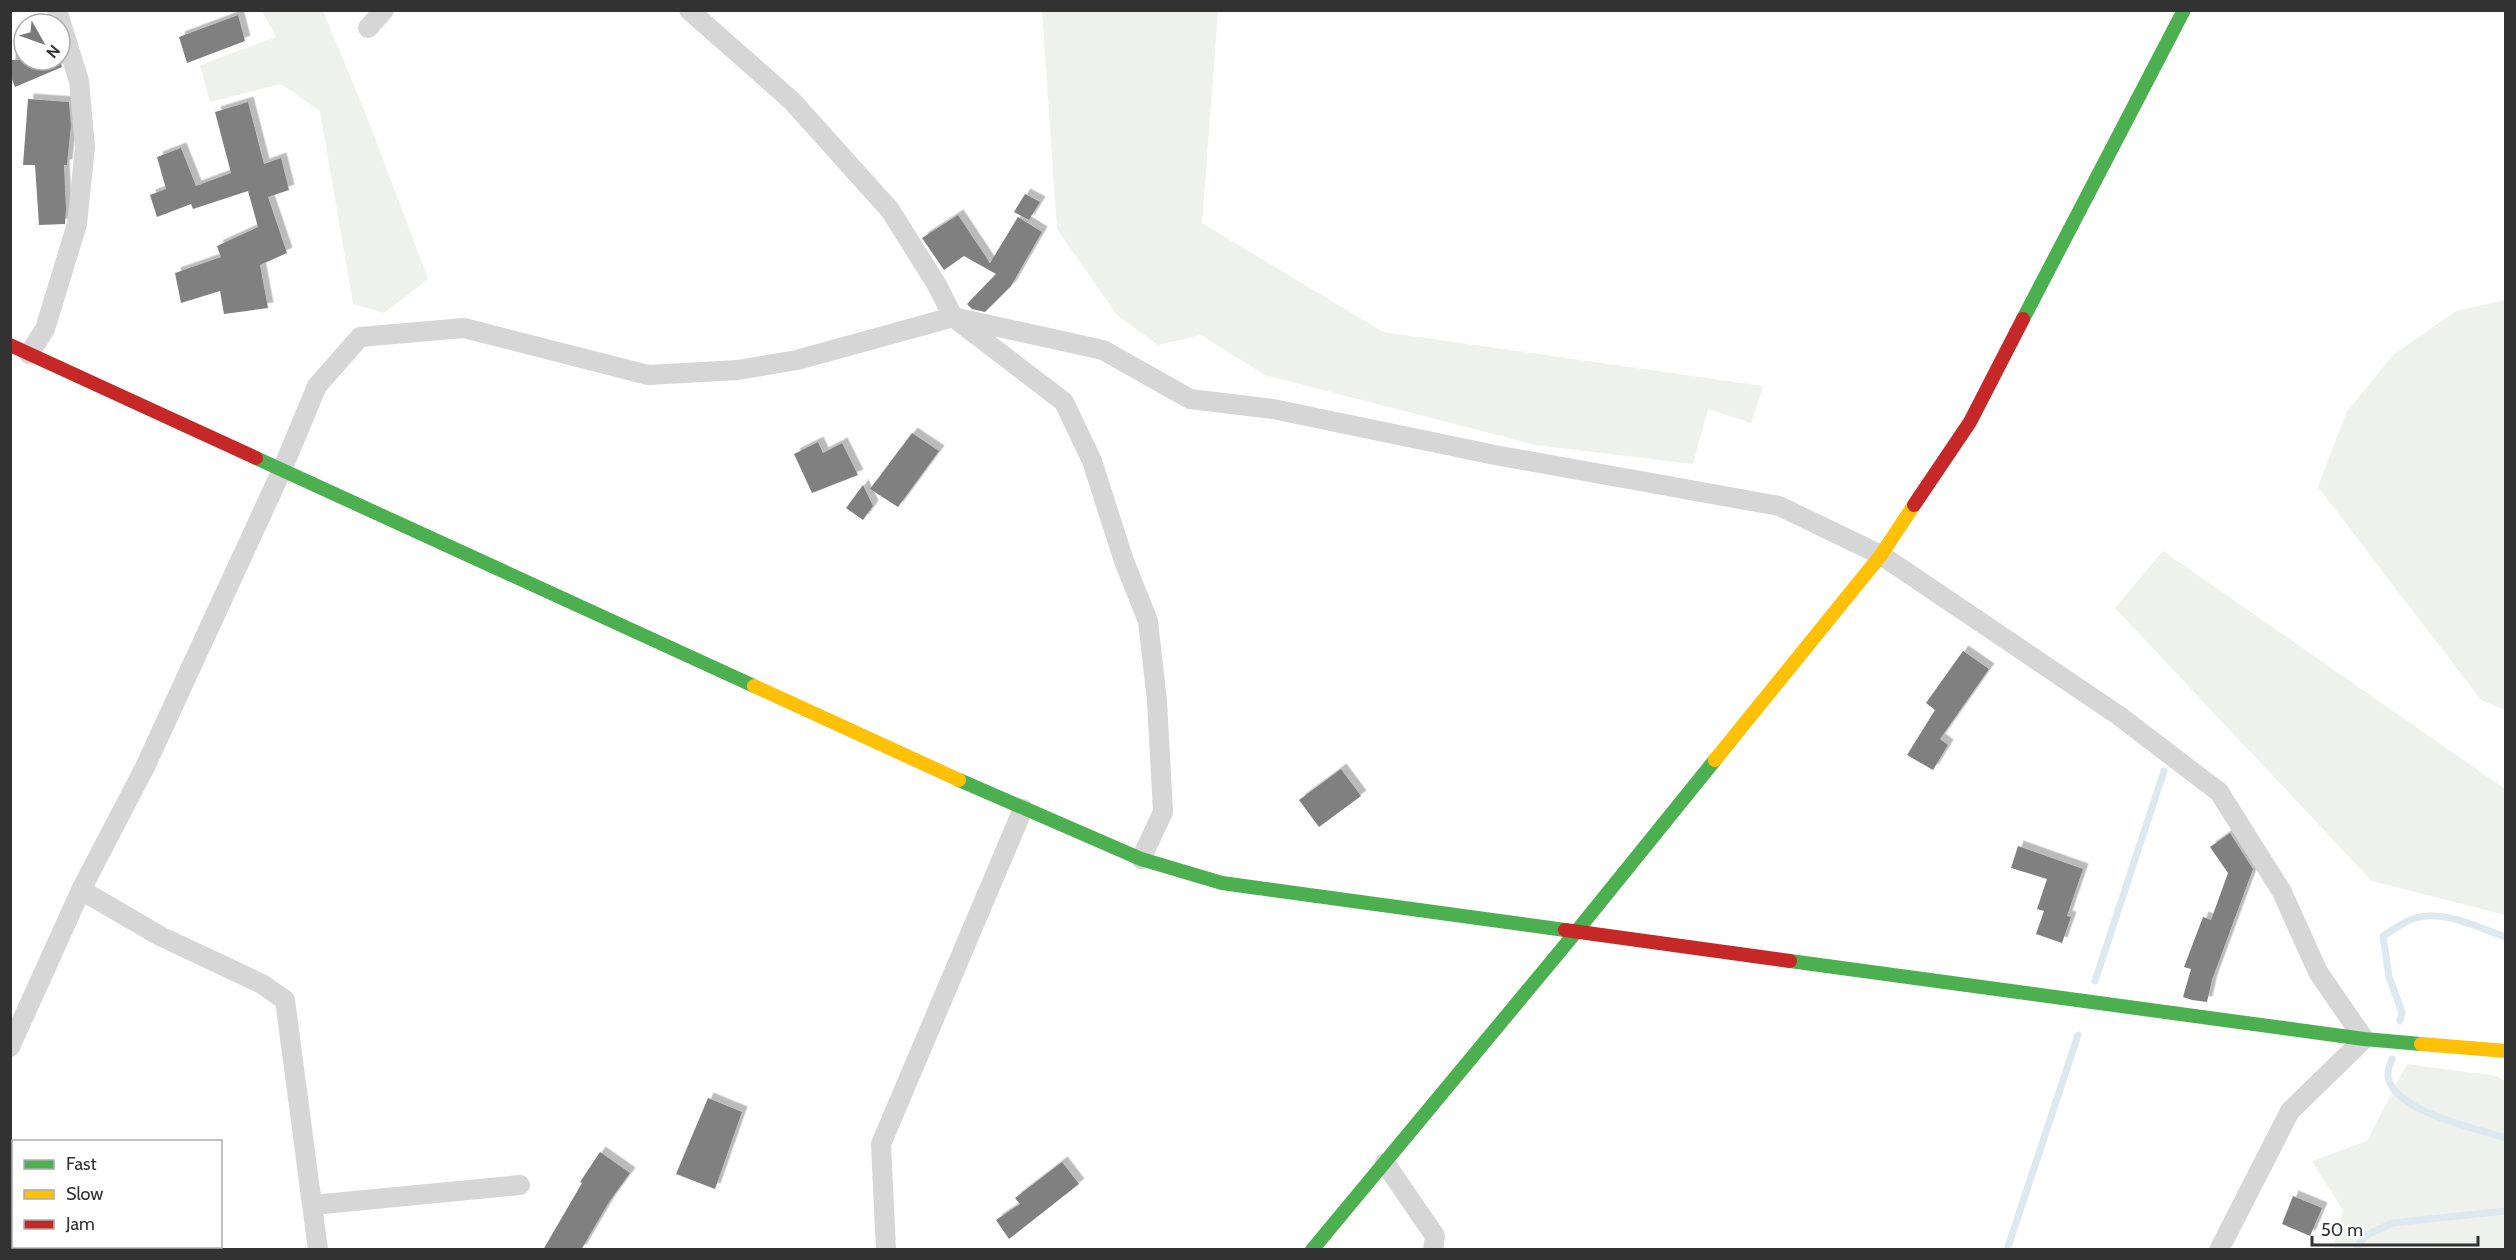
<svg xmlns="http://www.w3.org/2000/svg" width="2516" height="1260" viewBox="0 0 2516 1260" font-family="Cabin,sans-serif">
  <defs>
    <filter id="shadow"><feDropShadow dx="5.5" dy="-5.5" stdDeviation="0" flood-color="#0004"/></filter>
  </defs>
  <rect width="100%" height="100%" fill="#fff"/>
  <!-- green -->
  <path fill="#eff2ec" d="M262 11H323L369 122 428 279 384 313 353 304 320 111 281 84 210 102 200 65 276 37Z
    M1042 11H1218L1202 223 1383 332 1763 386 1751 423 1708 409 1693 464 1536 445 1265 375 1201 335 1158 345 1117 315 1057 229Z
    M2505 300H2506L2505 710 2481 700 2318 487 2346 413 2393 355 2456 311Z
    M2163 551 2505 789V915L2372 881 2115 608Z
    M2407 1064 2496 1076 2505 1081V1249H2329L2333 1248 2343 1210 2312 1161 2367 1141Z"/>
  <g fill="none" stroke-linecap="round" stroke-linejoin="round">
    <!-- stream -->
    <path stroke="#dde8ef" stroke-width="7" d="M2095 981 2164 771
      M2400 1021 2402 1012 2389 977 2383 936C2393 930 2403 922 2415 918 2443 909 2479 928 2506 937
      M2392 1059C2390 1064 2387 1072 2388 1077 2395 1112 2475 1128 2506 1138
      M2007 1250 2078 1035
      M2355 1250 2365 1236 2392 1223 2506 1211"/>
  </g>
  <!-- building -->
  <path fill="#808080" filter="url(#shadow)" d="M238 15 245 41 187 63 179 37Z
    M10 60H60L62 67 15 87 10 74Z
    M28 99 69 102 71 125 67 165H64L66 209 65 224 39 225 35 165H23Z
    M248 102 264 164 281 158 289 190 268 197 287 253 260 265 268 308 224 314 220 291 181 303 175 273 221 257 217 246 258 227 248 191 193 209 191 204 157 217 150 195 166 189 157 157 181 148 196 186 231 173 215 112Z
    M1025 194 1040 202 1029 220 1014 212Z
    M958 215 990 263 1018 217 1042 232 1011 286 985 312 972 309 967 304 996 274 964 256 944 270 922 238Z
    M912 433 939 451 898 507 870 489Z
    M818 442 823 453 842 443 858 475 812 493 794 454Z
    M863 485 873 506 863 520 846 508Z
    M1963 651 1989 669 1940 739 1948 745 1933 770 1907 755 1935 710 1926 703Z
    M1341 769 1361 796 1319 827 1299 800Z
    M2230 833 2253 869 2212 980 2207 1002 2192 1000 2183 997 2191 969 2184 967 2203 917 2211 920 2228 873 2210 847Z
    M2018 846 2083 869 2067 916 2071 917 2062 943 2036 934 2044 911 2037 909 2047 879 2011 868Z
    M708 1098 742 1112 715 1189 676 1174Z
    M600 1152 630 1173 609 1202 581 1250H543L582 1183 580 1182Z
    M1062 1162 1079 1184 1009 1239 996 1220 1020 1204 1015 1198Z
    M2293 1196 2322 1208 2310 1236 2282 1224Z"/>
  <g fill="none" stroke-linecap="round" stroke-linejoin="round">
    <!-- street -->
    <path stroke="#d6d6d6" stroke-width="20" d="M689 10 792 101 890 210 937 285 953 317 1064 402 1092 461 1124 561 1148 621 1157 701 1163 812 1141 859
      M368 28 384 10
      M29 354 45 329 77 224 85 147 79 81 57 10
      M81 890 160 936 262 984 285 1000 318 1250
      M10 1047 81 890 145 767 282 470 317 386 360 337 464 328 648 375 738 370 797 360 953 317 1103 350 1190 399 1273 409 1495 455 1779 506 1881 555 2118 715 2219 792 2282 892 2318 972 2364 1039 2290 1111 2219 1250
      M1385 1163 1435 1236 1433 1250
      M313 1205 520 1185
      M886 1250 881 1144 1023 809"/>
    <!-- fast -->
    <path stroke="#4caf50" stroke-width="14" d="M2023 319 2184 10
      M256 458 754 686
      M959 780 1141 859 1222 883 1565 930
      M1790 961 2364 1039 2421 1044
      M1312 1250 1576 932 1715 760"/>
    <!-- slow -->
    <path stroke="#ffc107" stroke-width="14" d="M754 686 959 780
      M1715 760 1881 555 1914 505
      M2421 1044 2506 1051"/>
    <!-- jam -->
    <path stroke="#c62828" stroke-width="14" d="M10 345 256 458
      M1914 505 1970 422 2023 319
      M1565 930 1790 961"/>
  </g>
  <!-- border -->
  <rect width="2516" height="1260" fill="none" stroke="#323232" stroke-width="24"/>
  <!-- legend -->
  <rect x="12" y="1140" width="210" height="108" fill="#ffffff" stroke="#adadad" stroke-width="1.5"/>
  <rect x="24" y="1160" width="30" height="9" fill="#4caf50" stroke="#adadad" stroke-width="1.5"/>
  <text x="66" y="1170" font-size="18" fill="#323232">Fast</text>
  <rect x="24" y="1190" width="30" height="9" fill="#ffc107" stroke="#adadad" stroke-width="1.5"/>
  <text x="66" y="1200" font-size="18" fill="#323232">Slow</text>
  <rect x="24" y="1220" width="30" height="9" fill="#c62828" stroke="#adadad" stroke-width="1.5"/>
  <text x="66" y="1230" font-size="18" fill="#323232">Jam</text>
  <!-- north arrow -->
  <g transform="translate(42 42) rotate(130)"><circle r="28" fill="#ffffff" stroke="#adadad" stroke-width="1.5"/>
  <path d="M0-4.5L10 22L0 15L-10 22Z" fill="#7a7a7a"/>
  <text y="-9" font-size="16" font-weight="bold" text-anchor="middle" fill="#323232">N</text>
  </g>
  <!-- scale -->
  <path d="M2312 1236v9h166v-9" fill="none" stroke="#323232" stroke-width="3"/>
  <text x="2321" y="1236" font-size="18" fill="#323232" stroke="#ffffff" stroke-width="4.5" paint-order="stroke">50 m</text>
</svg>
